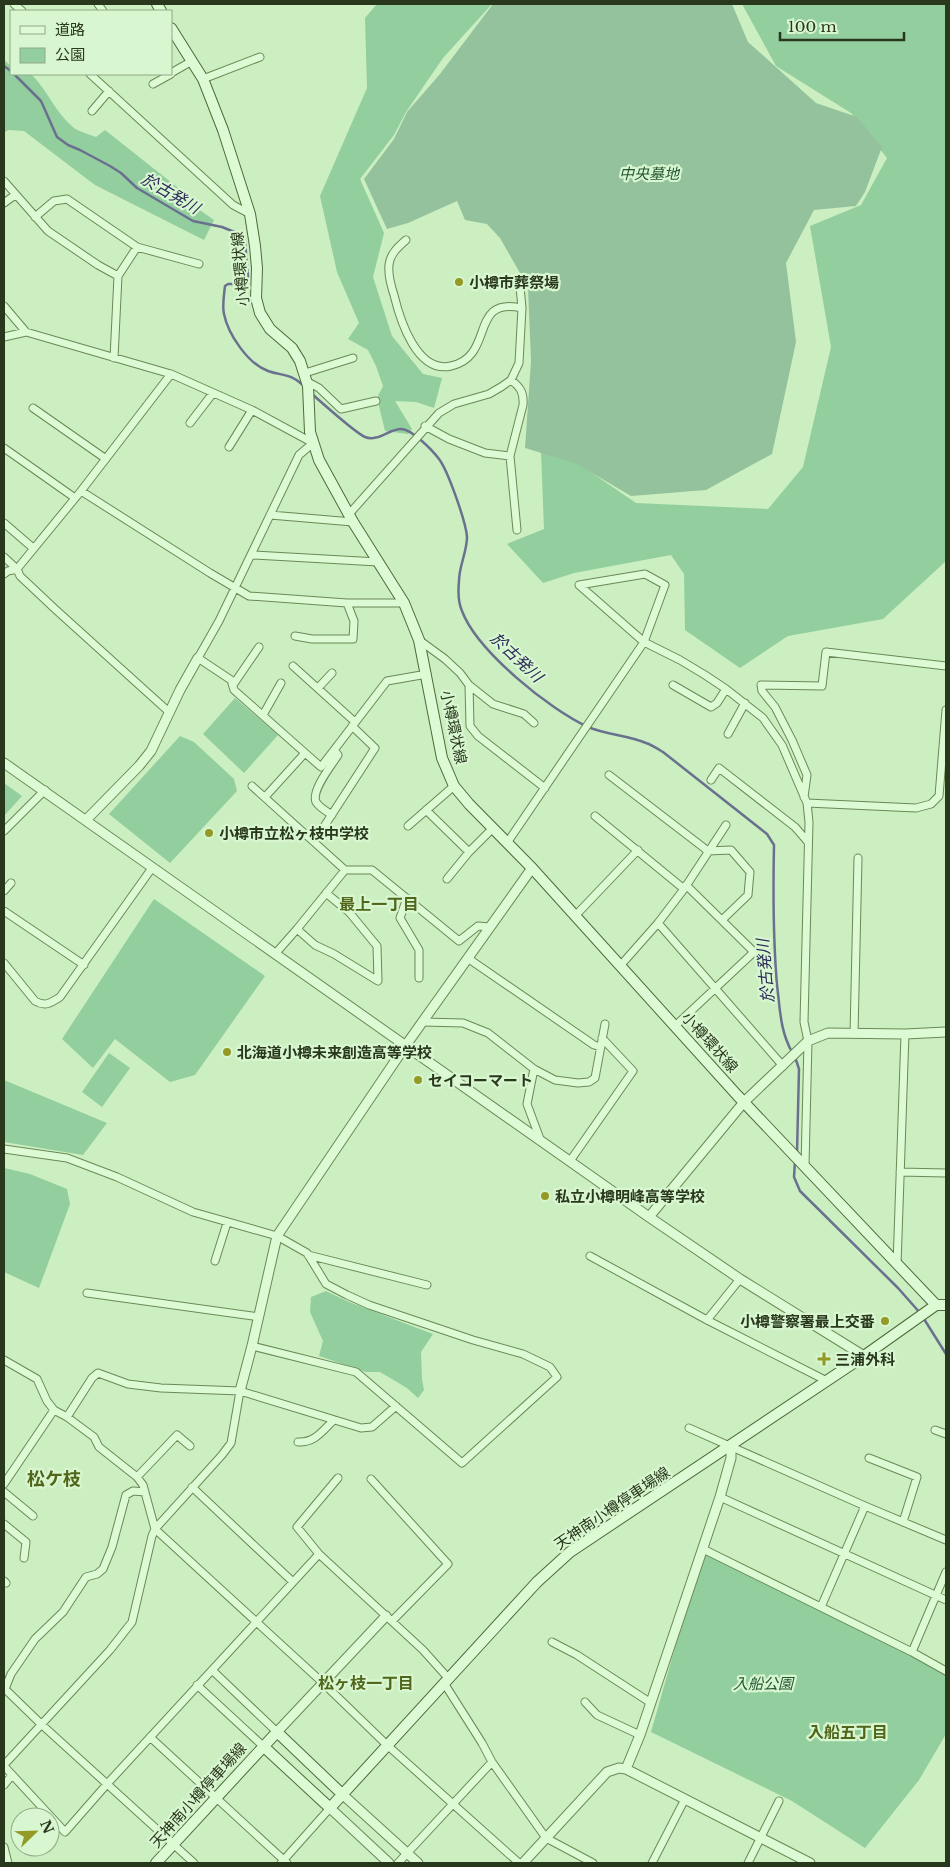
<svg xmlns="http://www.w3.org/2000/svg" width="950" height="1867" viewBox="0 0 950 1867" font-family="'Libre Baskerville','Noto Sans JP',serif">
  <rect width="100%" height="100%" fill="#cbefc0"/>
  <!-- green -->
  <path fill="#93ce9e" d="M377 4H492L443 58 406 112 394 135 360 179 384 233 373 277 392 336 423 374 442 378 434 408 416 402 395 401 412 429 408 434 385 431 377 398 383 386 376 366 368 350 348 339 359 323 337 272 320 196 367 88 365 18Z
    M742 4H946V561L883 619 788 636 740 668 685 630 684 574 671 555 574 573 543 583 507 544 544 529 541 452 579 464 636 503 768 509 803 467 831 347 810 226 861 205 887 158 851 113 776 66Z
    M4 60 11 66V74L32 75C48 91 56 114 74 128 80 132 89 134 96 137L105 130 177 187 188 202 214 220 204 240 95 185 24 131 8 130 4 133Z
    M235 698 278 735 244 773 203 734Z
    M180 736 194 742 234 779 237 791 170 863 109 814Z
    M4 783 22 796 4 816Z
    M154 899 265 976 195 1075 170 1082 115 1039 93 1068 62 1039Z
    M109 1053 130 1068 102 1107 82 1092Z
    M4 1080 107 1123 83 1155 4 1142Z
    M4 1168 30 1174 67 1189 70 1204 39 1288 4 1272Z
    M326 1291 349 1302 433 1334 421 1352 422 1379 424 1390 418 1398 407 1388 380 1372H366L319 1356 323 1341 310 1312 311 1297Z
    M703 1549 946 1672V1734L919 1780 865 1848 792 1801 651 1732Z"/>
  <!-- cemetery -->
  <path fill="#93c29c" d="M493 4H732L748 42 816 103 857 117 882 147 865 192 856 206 814 210 786 263 796 342 772 454 706 490 631 496 577 464 525 448 531 361 528 287 500 238 487 224 465 220 457 201 408 223 387 229 364 179 394 139 407 112 440 74Z"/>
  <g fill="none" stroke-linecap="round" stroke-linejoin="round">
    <!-- stream -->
    <path stroke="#6a718f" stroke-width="2.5" d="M4 66 11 71
      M14 74 41 101 57 137 68 145 80 150 110 166 121 173 137 188 193 221 222 227 237 233 245 241 248 277 240 284H228L225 286C224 295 222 306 224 314 228 334 248 364 268 371 282 376 290 373 303 385
      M312 394C321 402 356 433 365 437 378 442 389 429 401 429 412 429 433 451 439 459 448 471 466 522 467 537 467 552 459 566 459 581 458 591 458 602 462 611 477 651 550 710 588 727 607 735 628 735 646 743 652 745 658 749 663 752L767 834 774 845C773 892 773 938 777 985 780 1008 780 1031 792 1052
      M795 1057 799 1069 797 1153
      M795 1161 794 1177 800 1191 898 1288 921 1314
      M924 1319 946 1354"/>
    <defs>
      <path id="minor" d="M14 4 22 11
        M98 4 103 11
        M171 73 192 61
        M90 74 233 205 250 214
        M203 79 260 57
        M153 84 171 74
        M92 111 109 91
        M4 181 48 231 98 265 118 276
        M4 203 15 195
        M35 217 54 201 67 199 137 247 199 264
        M406 240C398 247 390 254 389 265 388 275 391 286 394 295 400 320 417 374 451 366 496 356 468 296 522 308
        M4 306 26 332
        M4 337 26 332 171 374 252 410 313 443 299 455 219 621 198 658 231 680 234 690 321 767 387 681 427 674
        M114 358 118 276 137 247
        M305 373 353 358
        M511 380C520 387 524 392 523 405L510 456 517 530
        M308 382 319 388 341 409 376 401
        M33 408 106 459
        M190 423 213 393
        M425 426 449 439 485 453 510 456
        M229 447 252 410
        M4 448 75 498
        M81 491 210 573 249 596 347 603H404
        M350 513 439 413 454 404 489 394 501 387 511 380 519 363 522 308 520 287
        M270 515 353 522
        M4 523 33 548
        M252 555 378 562
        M4 557 17 569 20 576 55 609 169 712
        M4 574 8 571 17 569 81 491 171 374
        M295 636 312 639H353L354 621 347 603
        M419 640 445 659 460 673 469 685 470 726 478 736 545 788
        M293 666 355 722
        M233 685 259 647
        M469 685 493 704 524 714 534 723
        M673 685 711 707 717 703 726 689
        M318 688 332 673
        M263 715 281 683
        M728 734 745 703
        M609 775 708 851 731 850 750 872 748 895 722 920
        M711 780 719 768 795 827 808 842
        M252 786 345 870H372L459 941 478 926 490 927
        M265 797 305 753
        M804 797 807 775 792 740 775 707 762 691 761 685 822 686 826 652 946 666
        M807 803 916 808 931 804 939 796 946 710
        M426 810 469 852
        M332 815C326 811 320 808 316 802 311 790 332 765 338 755L334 750
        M595 816 684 889
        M408 826 454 786
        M4 831 45 790
        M314 842 375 748 352 726
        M507 843 644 642 665 585 645 574 579 585 644 642 680 660 705 675 726 689 763 718 782 745 807 803 809 822 804 1022 808 1041 805 1166
        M447 879 469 852 493 828
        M4 891 11 883
        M407 898 400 918 419 950V978
        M4 911 84 965
        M575 916 638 850
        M658 923 783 1066
        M297 929 315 945 334 954 378 981 377 946 349 912 326 893
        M275 954 297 929 345 870
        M469 959 594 1045 601 1047
        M4 963 35 1001C45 1007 51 1003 60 997L152 868
        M620 966 658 923 684 889 726 825
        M423 1022 463 1023 488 1033 534 1069 555 1080 578 1083 589 1082 595 1078 605 1024
        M675 1026 754 952 686 885
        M854 1034 858 858
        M534 1069 527 1104 540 1139
        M4 1149 67 1158 117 1177 193 1212 277 1236 307 1253 326 1284 347 1295 369 1305 473 1340 523 1354 550 1367 557 1377 462 1463 356 1372 252 1346
        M570 1161 633 1071 602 1038
        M900 1172 946 1173
        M308 1255 427 1285
        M590 1256 707 1320 827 1381
        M215 1261 227 1223
        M897 1265 905 1034
        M87 1293 259 1317
        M707 1320 740 1279
        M4 1360 37 1379 47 1401 54 1410 67 1417 94 1437 99 1447 137 1477 143 1485 155 1529 323 1683 387 1745 519 1863
        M67 1417 92 1378 98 1373 128 1384 161 1388 240 1391 361 1428 372 1427 396 1406
        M689 1428 865 1506 946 1540
        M935 1430 946 1434
        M298 1442C315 1443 322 1431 334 1420
        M869 1458 917 1477 903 1522
        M137 1477 177 1435 190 1446
        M338 1478 297 1527 319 1554 423 1650 449 1679
        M371 1479 448 1564 392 1621
        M4 1484 54 1410
        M192 1487 293 1582
        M4 1492 33 1516
        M145 1492 133 1491 126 1495 112 1547 103 1569 97 1574 86 1577 63 1612 35 1639 11 1674 5 1689 41 1724 194 1863
        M720 1497 946 1600
        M4 1524 26 1542 24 1558
        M703 1549 912 1652 946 1671
        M4 1581 6 1583
        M821 1607 865 1506
        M552 1642 577 1655 651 1703
        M912 1652 946 1572
        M212 1670 277 1732
        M444 1683 482 1743 492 1762 546 1838 593 1863
        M197 1685 263 1746
        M585 1702 597 1715 640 1735
        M150 1737 287 1863
        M4 1765 110 1650 132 1622 152 1536 155 1529 222 1455 231 1443 240 1391
        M4 1766 65 1832 107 1784 319 1554
        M4 1785 12 1775
        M4 1847 8 1863
        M281 1863 330 1808
        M398 1863 492 1762
        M652 1863 685 1799
        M748 1863 779 1801"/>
      <path id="tertiary" d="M4 763 649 1217 740 1279 864 1356
        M86 820 139 766 151 751 180 690 198 658
        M649 1217 744 1102 808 1041 828 1033 905 1034 946 1032
        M240 1391 252 1346 277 1236 406 1045 532 868
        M277 1732 386 1616
        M626 1769 640 1735 720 1497 731 1458V1445
        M342 1794 418 1863
        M330 1808 389 1863
        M523 1863 607 1772 619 1768 626 1769 810 1863"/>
      <path id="secondary" d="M157 4 161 11
        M171 28 203 79 223 130 250 214 255 246 257 268 256 298 260 313 270 329 292 348 300 361 308 386 310 432 319 460 353 522 404 603 419 640 442 758 454 786 469 804 532 868 737 1095 936 1305
        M263 1746 330 1808 537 1582 570 1552 864 1356 936 1305H946
        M156 1863 277 1732 342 1794"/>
    </defs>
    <!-- minor casing -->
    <use href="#minor" stroke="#6b8957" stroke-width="9"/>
    <!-- tertiary casing -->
    <use href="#tertiary" stroke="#6b8957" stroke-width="11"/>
    <!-- secondary casing -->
    <use href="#secondary" stroke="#4f6a3b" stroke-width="12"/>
    <!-- minor -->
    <use href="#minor" stroke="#dcfad3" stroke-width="7"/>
    <!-- tertiary -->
    <use href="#tertiary" stroke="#dcfad3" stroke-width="9"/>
    <!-- secondary -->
    <use href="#secondary" stroke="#dcfad3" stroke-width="10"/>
  </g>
  <!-- markers -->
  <g fill="#939a25" stroke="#d8f6d0" stroke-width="2">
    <circle cx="459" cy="282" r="5"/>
    <circle cx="209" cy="833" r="5"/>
    <circle cx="227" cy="1052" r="5"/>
    <circle cx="418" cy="1080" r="5"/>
    <circle cx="545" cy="1196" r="5"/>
    <circle cx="885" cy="1321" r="5"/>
    <path d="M821.5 1351.5h5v5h5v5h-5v5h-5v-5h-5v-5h5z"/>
  </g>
  <g text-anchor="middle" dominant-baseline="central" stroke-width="4.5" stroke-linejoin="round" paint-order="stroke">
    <!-- park labels -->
    <g font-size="15" font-style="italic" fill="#225532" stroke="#d8f6d0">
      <text x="649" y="173">中央墓地</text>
      <text x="763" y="1683">入船公園</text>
    </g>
    <!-- street labels -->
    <g font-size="15" fill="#29381c" stroke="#d8f6d0">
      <text transform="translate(240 269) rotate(-95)">小樽環状線</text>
      <text transform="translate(454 727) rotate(78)">小樽環状線</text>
      <text transform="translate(710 1042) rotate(48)">小樽環状線</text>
      <text transform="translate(612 1508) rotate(-34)">天神南小樽停車場線</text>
      <text transform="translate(198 1795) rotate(-48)">天神南小樽停車場線</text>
    </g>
    <!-- poi labels -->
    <g font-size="15" font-weight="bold" fill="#29381c" stroke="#d8f6d0" text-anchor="start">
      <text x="469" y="282">小樽市葬祭場</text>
      <text x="219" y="833">小樽市立松ヶ枝中学校</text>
      <text x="237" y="1052">北海道小樽未来創造高等学校</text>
      <text x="428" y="1080">セイコーマート</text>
      <text x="555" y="1196">私立小樽明峰高等学校</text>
      <text x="875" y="1321" text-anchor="end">小樽警察署最上交番</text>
      <text x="835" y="1359">三浦外科</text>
    </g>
    <!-- water labels -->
    <g font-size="16" font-style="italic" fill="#2b2b58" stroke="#d8f6d0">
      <text transform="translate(171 193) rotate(30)">於古発川</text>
      <text transform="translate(517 657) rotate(43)">於古発川</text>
      <text transform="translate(765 971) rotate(-95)">於古発川</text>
    </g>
    <!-- neighbourhood labels -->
    <g font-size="16" font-weight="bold" fill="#51661a" stroke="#d8f6d0">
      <text x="379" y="904">最上一丁目</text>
      <text x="366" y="1683">松ヶ枝一丁目</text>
      <text x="848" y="1732">入船五丁目</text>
    </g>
    <!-- quarter labels -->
    <g font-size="18" font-weight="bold" fill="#51661a" stroke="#d8f6d0">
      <text x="54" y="1479">松ケ枝</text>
    </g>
  </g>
  <!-- border -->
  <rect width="950" height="1867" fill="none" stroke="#29381c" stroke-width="10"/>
  <!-- legend -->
  <rect x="10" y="10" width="162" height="65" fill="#d8f6d0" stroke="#92aa88"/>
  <rect x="20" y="26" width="25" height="8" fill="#dcfad3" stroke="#92aa88"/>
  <text x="55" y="35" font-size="15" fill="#29381c">道路</text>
  <rect x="20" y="48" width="25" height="15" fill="#93ce9e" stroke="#92aa88"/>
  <text x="55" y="60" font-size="15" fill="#29381c">公園</text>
  <!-- north arrow -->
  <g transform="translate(35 1832) rotate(67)"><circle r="24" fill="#d8f6d0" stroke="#92aa88"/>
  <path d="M0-4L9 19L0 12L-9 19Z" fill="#939a25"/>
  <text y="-8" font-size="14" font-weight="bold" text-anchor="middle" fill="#29381c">N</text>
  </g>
  <!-- scale -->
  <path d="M780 32v8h124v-8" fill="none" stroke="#29381c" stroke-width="2.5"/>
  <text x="788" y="32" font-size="15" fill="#29381c" stroke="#d8f6d0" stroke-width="4" paint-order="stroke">100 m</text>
</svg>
